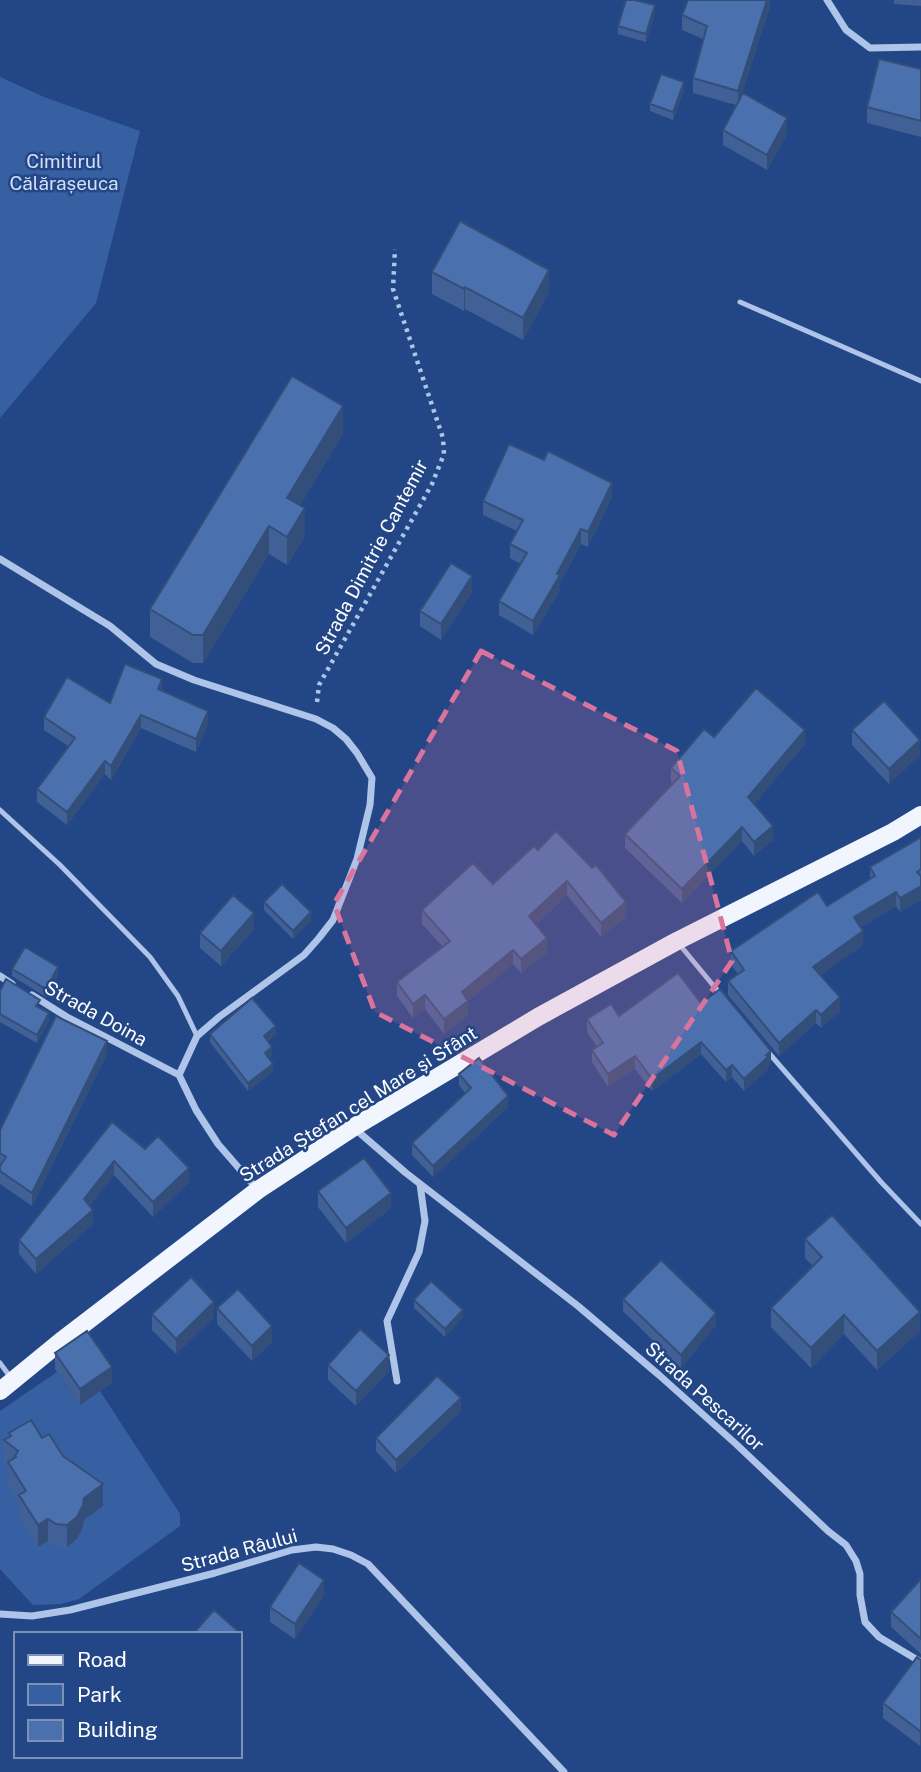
<svg xmlns="http://www.w3.org/2000/svg" width="921" height="1772" viewBox="0 0 921 1772" font-family="'Public Sans',sans-serif">
  <rect width="100%" height="100%" fill="#234786"/>
  <!-- green -->
  <path fill="#3760a3" d="M0 77 44 97 140 131 96 303 0 418Z
    M57 1372 80 1405 100 1391 180 1514V1526L79 1599 61 1604 33 1605 0 1569V1411Z"/>
  <g fill="none" stroke-linecap="round" stroke-linejoin="round">
    <!-- path -->
    <path stroke="#aec4e9" stroke-width="4.5" stroke-dasharray="3.5 5" stroke-linecap="butt" d="M317 702 319 685 432 484 444 454 443 438 393 289 395 249"/>
    <!-- lane -->
    <path stroke="#aec4e9" stroke-width="5" d="M740 302 921 381
      M0 810 60 865 150 957 178 996 197 1036
      M679 944 722 996
      M768 1052 881 1182 921 1224
      M0 1363 11 1378"/>
    <!-- street -->
    <path stroke="#aec4e9" stroke-width="7" d="M827 0 846 30 870 48 921 47
      M0 559 110 626 156 664 194 680 316 719 333 728 346 739 357 753 372 778 370 805 357 859 333 920 319 938 304 955 219 1017 197 1036 179 1075
      M0 976 12 984
      M32 995 67 1017 179 1075
      M179 1075 196 1110 218 1144 257 1189
      M354 1128 406 1173 578 1306 659 1375 736 1444 828 1531 846 1545 856 1561 860 1574V1595L865 1622 879 1637 921 1662
      M397 1381 387 1321 419 1252 425 1221 420 1184
      M0 1614 32 1616 70 1610 215 1573 292 1550 316 1547 333 1549 351 1555 368 1564 564 1772"/>
    <!-- primary -->
    <path stroke="#f1f5fe" stroke-width="18" d="M0 1391 60 1342 258 1190 354 1127 538 1017 677 941 893 832 921 815"/>
  </g>
  <!-- wall -->
  <path fill="#406096" d="M770 0V6L740 100 787 134 767 170 723 145V130L736 105 693 93V78L703 39 682 30V15Z
    M894 0H921V6L894 4Z
    M655 13 646 42 618 34V26Z
    M921 69V137L867 123V107Z
    M684 90 673 120 650 111V104Z
    M432 272 549 292 523 340 465 309 464 311 432 294Z
    M343 434 300 505 305 536 287 565 269 554 203 663H193L150 637V609Z
    M612 497 588 547 581 544 560 583V590L533 635 499 615V601L521 564 510 558V544L517 531 483 515V501Z
    M472 592 441 640 420 626V611Z
    M162 691 208 724 196 752 141 728 111 780 105 774 67 825 37 802V789L68 746 44 730V717Z
    M852 730 920 755 889 784 852 745Z
    M714 737 805 744 754 804 773 840 754 856 742 841 682 903 625 848V834L673 784 671 782V768Z
    M921 838V900L900 912 896 906 861 927 863 945 820 975 840 1011 821 1028 816 1023 779 1056 728 995V981L738 974 731 965V951L827 906 870 879V867Z
    M538 850 626 917 601 937 567 895 536 924 547 952 521 973 513 964 468 1001V1015L444 1034 425 1009 413 1018 397 996V982L443 947 422 924V910L493 884Z
    M264 902 311 920 293 939 264 910Z
    M254 929 221 966 200 948V933Z
    M12 969 58 975 46 997 12 976Z
    M0 991 40 1008 49 1021 37 1043 0 1022Z
    M701 1003 771 1063 768 1066V1069L744 1091 732 1077 726 1082 701 1054 652 1091 635 1069 608 1087 592 1062V1050L597 1047 587 1032V1019L619 1016Z
    M210 1034H276L268 1041 272 1055 269 1058 273 1071 248 1091 210 1042Z
    M107 1054 32 1206 0 1184V1130Z
    M459 1074 508 1107 433 1177 412 1155V1143L465 1093 459 1085Z
    M112 1122 189 1182 153 1217 114 1175 89 1206 93 1224 36 1274 19 1254V1240Z
    M318 1191 391 1208 346 1243 318 1207Z
    M805 1239 920 1331 877 1370 844 1334 811 1368 771 1327V1308L813 1266 805 1258Z
    M623 1299 716 1325 681 1368 623 1311Z
    M414 1300 463 1317 445 1337 414 1308Z
    M217 1308 272 1342 252 1361 217 1324Z
    M152 1314 214 1317 176 1354 152 1330Z
    M55 1353 112 1383 80 1405 55 1369Z
    M328 1365 389 1371 356 1406 328 1380Z
    M461 1411 396 1473 376 1451V1438Z
    M9 1433 42 1438 63 1456 103 1506 84 1520 83 1527 77 1539 67 1547 56 1546 48 1541 38 1547 19 1517V1502L8 1484V1466L4 1462V1440L9 1437Z
    M921 1581V1654L891 1627V1612Z
    M324 1595 295 1639 270 1622V1607Z
    M921 1660V1744L920 1746 883 1718V1703Z"/>
  <!-- shaded-wall -->
  <path fill="#344e7a" d="M767 0H770V6L738 106V91Z
    M655 5V13L646 42V34Z
    M684 82V90L673 120V112Z
    M787 118V134L767 170V155Z
    M549 270V292L523 340V318Z
    M465 287V309L464 311V289Z
    M343 406V434L287 526V498Z
    M612 483V497L588 547V532Z
    M305 508V536L287 565V537Z
    M269 526V554L203 663V635Z
    M581 529V544L560 583V590L533 635V621Z
    M472 576V592L441 640V624Z
    M162 679V692L158 689Z
    M208 711V724L196 752V739Z
    M141 715V728L111 780V766Z
    M805 730V744L748 811V797Z
    M920 740V755L889 784V769Z
    M105 761V774L67 825V812Z
    M773 826V840L754 856V842Z
    M742 827V841L682 903V889Z
    M567 881V895L529 930V916Z
    M921 886V900L900 912V898Z
    M896 892V906L854 931V917Z
    M626 902V917L601 937V923Z
    M311 912V920L293 939V931Z
    M254 913V929L221 966V951Z
    M863 931V945L813 981V967Z
    M547 938V952L521 973V959Z
    M513 950V964L468 1001V1015L444 1034V1019L462 992Z
    M58 967V975L46 997V989Z
    M425 995V1009L413 1018V1004Z
    M840 997V1011L821 1028V1015Z
    M816 1010V1023L779 1056V1043Z
    M49 1013V1021L37 1043V1035Z
    M276 1026V1034L264 1044V1036Z
    M107 1041V1054L32 1206V1193Z
    M701 1042V1054L652 1091V1079Z
    M272 1047V1055L265 1061V1053Z
    M771 1051V1063L768 1066V1069L744 1091V1079Z
    M635 1056V1069L608 1087V1074Z
    M273 1064V1071L248 1091V1083Z
    M732 1065V1077L726 1082V1070Z
    M508 1096V1107L433 1177V1166Z
    M114 1161V1175L84 1213V1199Z
    M189 1168V1182L153 1217V1202Z
    M391 1193V1208L346 1243V1228Z
    M93 1210V1224L36 1274V1259Z
    M214 1302V1317L176 1354V1339Z
    M463 1310V1317L445 1337V1329Z
    M920 1312V1331L877 1370V1351Z
    M716 1313V1325L681 1368V1355Z
    M844 1315V1334L811 1368V1348Z
    M272 1326V1342L252 1361V1346Z
    M389 1355V1371L356 1406V1391Z
    M112 1367V1383L80 1405V1389Z
    M461 1398V1411L396 1473V1460Z
    M103 1484V1506L84 1520 83 1527 77 1539 67 1547V1525L84 1498Z
    M48 1519V1541L38 1547V1525Z
    M324 1580V1595L295 1639V1624Z
    M921 1729V1744L920 1746V1731Z"/>
  <!-- building -->
  <path fill="#4b70ae" stroke="#344e7a" stroke-width="2" d="M626 0H635L655 5 646 34 618 26Z
    M688 0H767L738 91 693 78 707 26 682 15Z
    M879 59 921 69V121L867 107Z
    M661 74 684 82 673 112 650 104Z
    M743 93 787 118 767 155 723 130Z
    M460 221 549 270 523 318 465 287 464 289 432 272Z
    M292 376 343 406 287 498 305 508 287 537 269 526 203 635H193L150 609Z
    M509 444 544 460 548 451 612 483 588 532 581 529 557 574 560 575 533 621 499 601 527 553 510 544 523 520 483 501Z
    M451 563 472 576 441 624 420 611Z
    M125 664 162 679 158 689 208 711 196 739 141 715 111 766 105 761 67 812 37 789 75 738 44 717 67 677 110 703Z
    M756 688 805 730 748 797 773 826 754 842 742 827 682 889 625 834 680 776 671 768 704 729 714 737Z
    M884 701 920 740 889 769 852 730Z
    M556 831 592 868 596 865 626 902 601 923 567 881 529 916 547 938 521 959 513 950 462 992 468 1001 444 1019 425 995 413 1004 397 982 450 941 422 910 473 863 493 884 534 846 538 850Z
    M921 837V869L917 872 921 876V886L900 898 896 892 854 917 863 931 813 967 840 997 821 1015 816 1010 779 1043 728 981 744 970 731 951 818 892 827 906 875 876 870 867Z
    M282 884 311 912 293 931 264 902Z
    M233 895 254 913 221 951 200 933Z
    M25 947 58 967 46 989 12 969Z
    M678 973 701 1003 720 989 771 1051 766 1055 768 1057 744 1079 732 1065 726 1070 701 1042 652 1079 635 1056 608 1074 592 1050 603 1043 587 1019 611 1004 619 1016Z
    M6 979 40 1000 36 1006 49 1013 37 1035 0 1014V991Z
    M252 998 276 1026 264 1036 272 1047 265 1053 273 1064 248 1083 210 1034Z
    M56 1016 107 1041 32 1193 0 1171V1166L6 1157 0 1153V1130Z
    M479 1058 508 1096 433 1166 412 1143 471 1088 459 1074Z
    M112 1122 145 1149 158 1136 189 1168 153 1202 114 1161 84 1199 93 1210 36 1259 19 1240Z
    M364 1158 391 1193 346 1228 318 1191Z
    M832 1215 920 1312 877 1351 844 1315 811 1348 771 1308 822 1257 805 1239Z
    M661 1260 716 1313 681 1355 623 1299Z
    M191 1277 214 1302 176 1339 152 1314Z
    M431 1281 463 1310 445 1329 414 1300Z
    M238 1289 272 1326 252 1346 217 1308Z
    M360 1329 389 1355 356 1391 328 1365Z
    M87 1331 112 1367 80 1389 55 1353Z
    M437 1376 461 1398 396 1460 376 1438Z
    M31 1420 42 1438 49 1434 63 1456 103 1484 84 1498 83 1505 77 1517 67 1525 56 1524 48 1519 38 1525 19 1495 26 1491 8 1462 16 1457 15 1456 18 1451 4 1440 11 1436 9 1433Z
    M299 1563 324 1580 295 1624 270 1607Z
    M920 1580 921 1581V1639L891 1612Z
    M214 1610 239 1632 237 1634H193Z
    M917 1657 921 1660V1729L920 1731 883 1703Z"/>
  <!-- marked area -->
  <path fill="#da749d" fill-opacity="0.2" stroke="#da749d" stroke-width="5" stroke-dasharray="14 9" stroke-linejoin="round" d="M481 651 677 751 732 961 614 1135 375 1012 334 904Z"/>
  <g text-anchor="middle" dominant-baseline="central" stroke-width="5" stroke-linejoin="round" paint-order="stroke">
    <!-- park labels -->
    <g font-size="19" fill="#d2e0f7" stroke="#234786">
      <text x="64" y="161">Cimitirul<tspan x="64" dy="22">Călărașeuca</tspan></text>
    </g>
    <!-- street labels -->
    <g font-size="19" fill="#fff" stroke="#234786">
      <text transform="translate(371 557) rotate(-62)">Strada Dimitrie Cantemir</text>
      <text transform="translate(96 1013) rotate(29)">Strada Doina</text>
      <text transform="translate(358 1104) rotate(-32)">Strada Ștefan cel Mare și Sfânt</text>
      <text transform="translate(705 1396) rotate(42)">Strada Pescarilor</text>
      <text transform="translate(239 1550) rotate(-15)">Strada Râului</text>
    </g>
  </g>
  <!-- legend -->
  <rect x="14" y="1632" width="228" height="126" fill="#234786" stroke="#7b91b6" stroke-width="2"/>
  <rect x="28" y="1655" width="35" height="10" fill="#f1f5fe" stroke="#7b91b6" stroke-width="2"/>
  <text x="77" y="1667" font-size="21" fill="#ffffff">Road</text>
  <rect x="28" y="1684" width="35" height="21" fill="#3760a3" stroke="#7b91b6" stroke-width="2"/>
  <text x="77" y="1702" font-size="21" fill="#ffffff">Park</text>
  <rect x="28" y="1720" width="35" height="21" fill="#4b70ae" stroke="#7b91b6" stroke-width="2"/>
  <text x="77" y="1737" font-size="21" fill="#ffffff">Building</text>
</svg>
